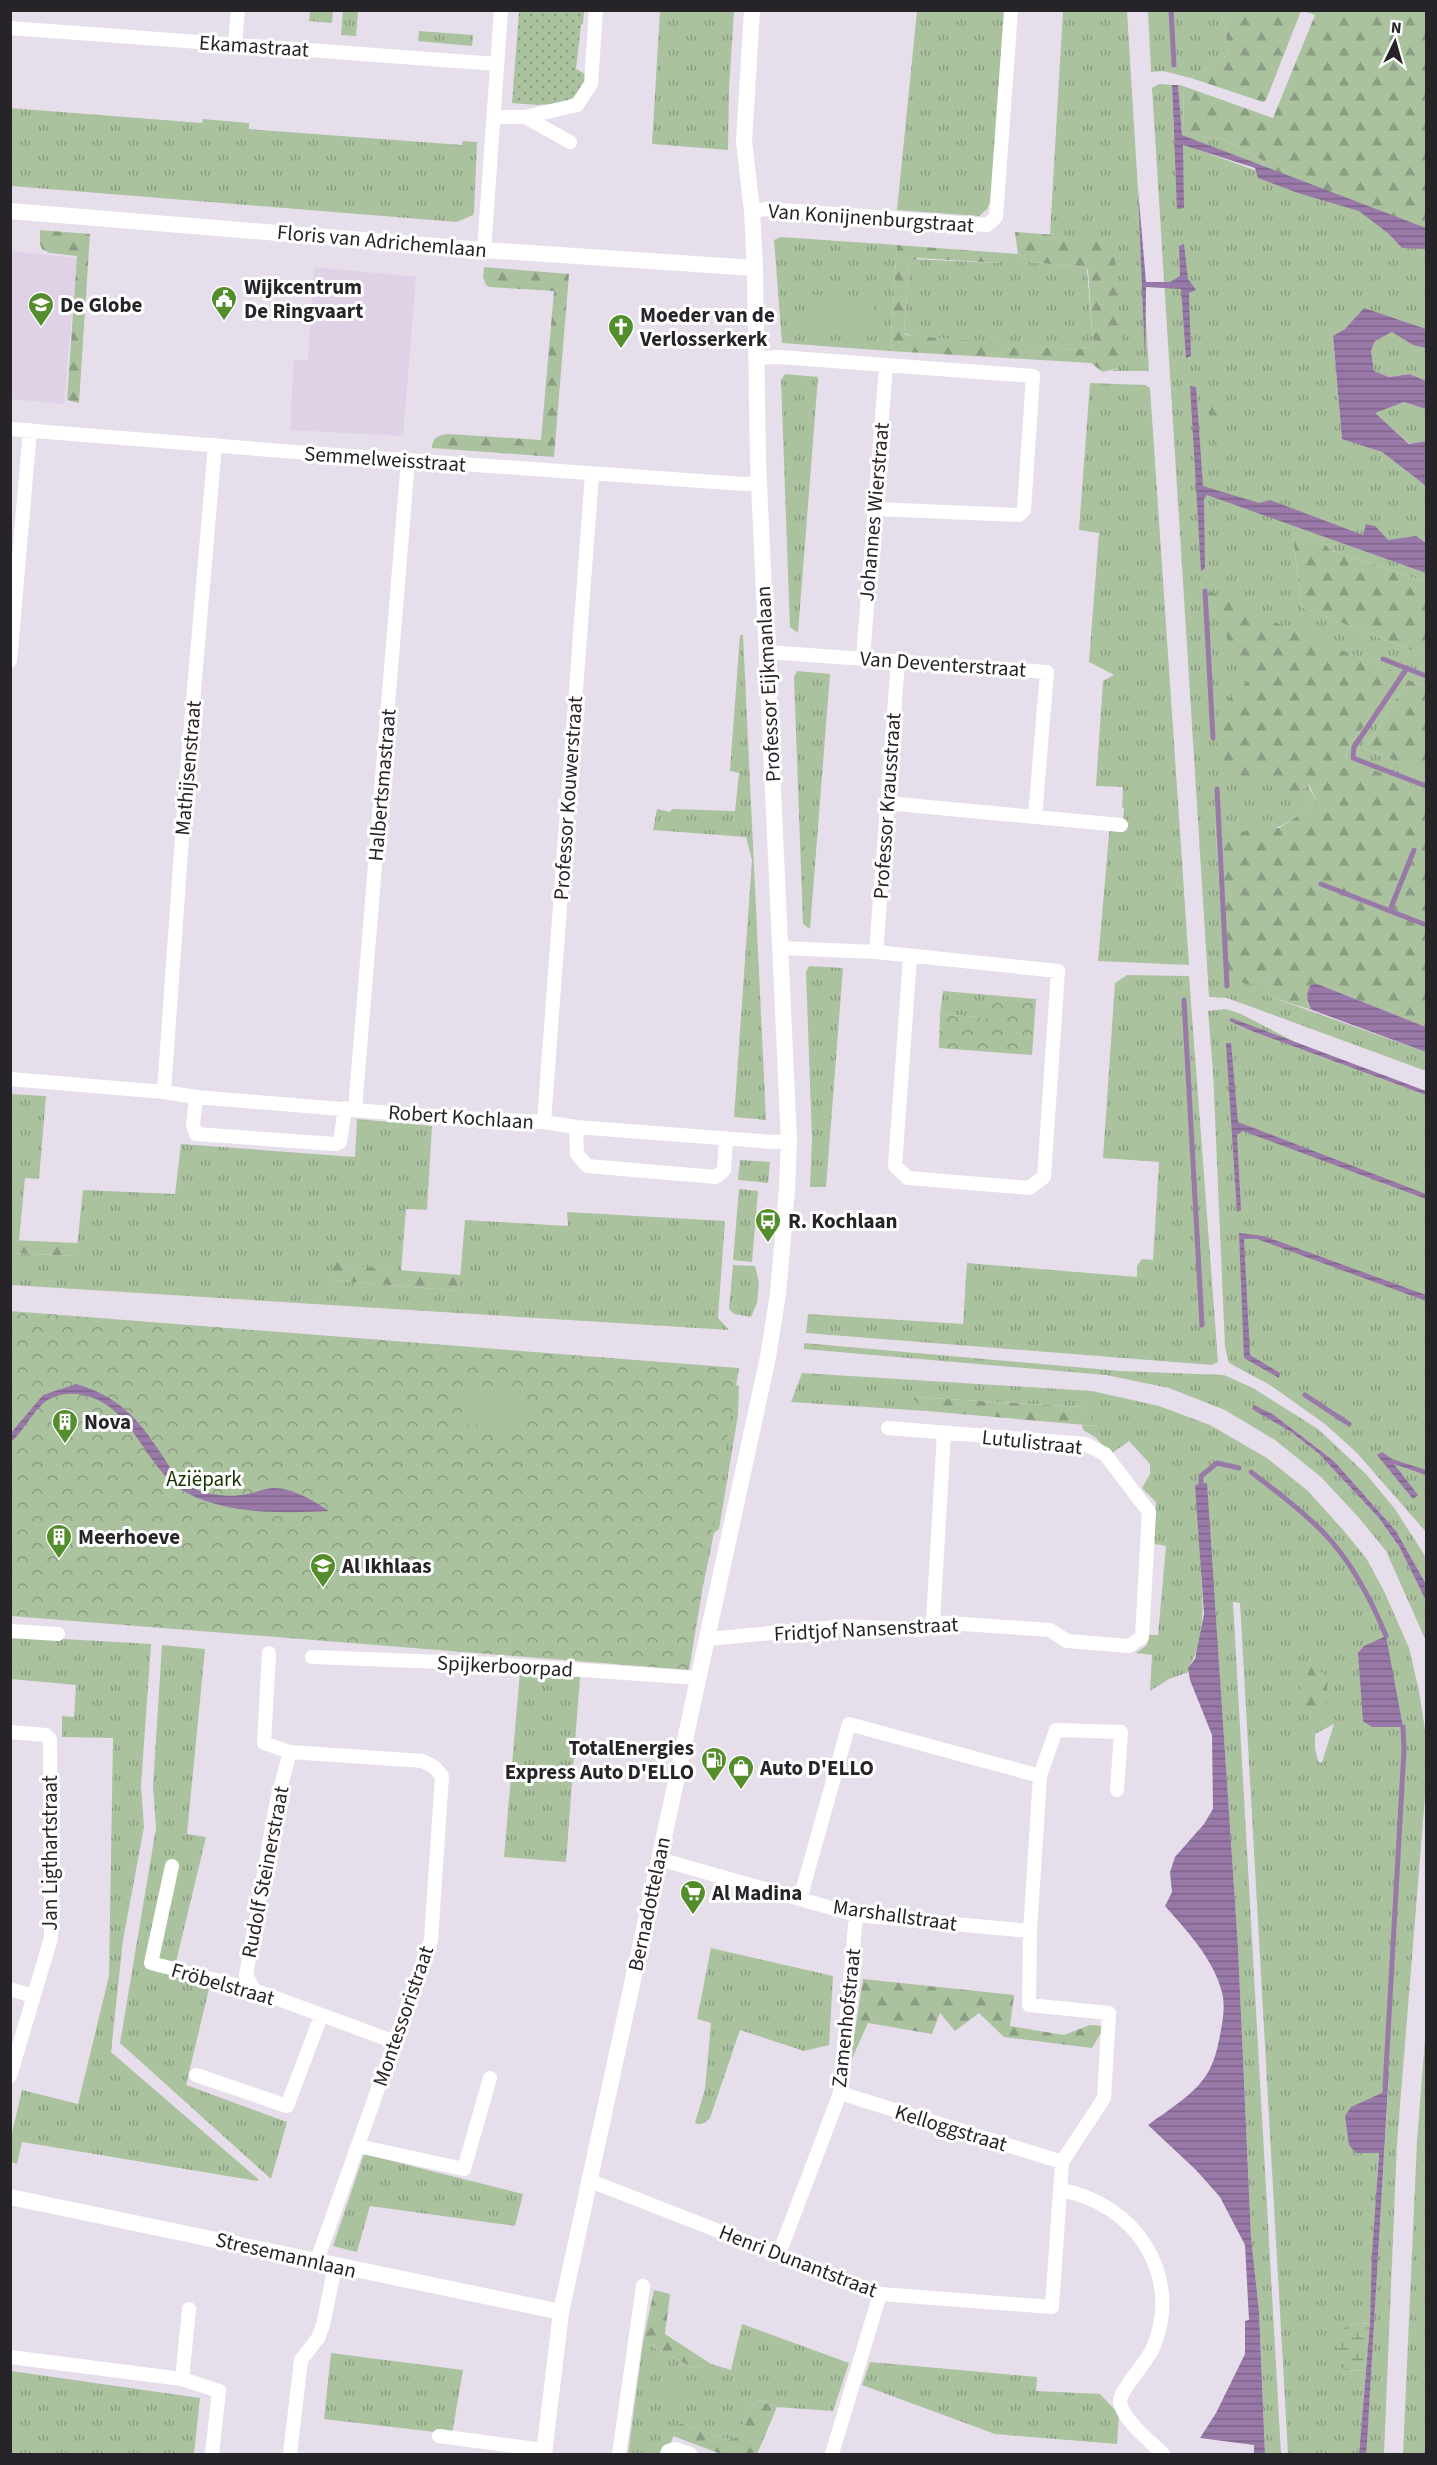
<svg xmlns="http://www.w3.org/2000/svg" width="1437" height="2465" viewBox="0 0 1437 2465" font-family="'Source Sans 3',sans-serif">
  <defs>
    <pattern id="grass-tufts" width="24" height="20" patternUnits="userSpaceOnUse" patternTransform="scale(1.5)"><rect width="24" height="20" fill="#abc29f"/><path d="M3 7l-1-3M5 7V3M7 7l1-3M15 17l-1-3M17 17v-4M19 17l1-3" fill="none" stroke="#8b9d82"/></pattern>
    <pattern id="forest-firs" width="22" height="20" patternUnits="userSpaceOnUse" patternTransform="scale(1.5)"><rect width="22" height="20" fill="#abc29f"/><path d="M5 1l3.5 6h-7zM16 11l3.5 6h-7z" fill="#8b9d82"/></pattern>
    <pattern id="wetland-marsh" width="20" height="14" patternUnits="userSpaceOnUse" patternTransform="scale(1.5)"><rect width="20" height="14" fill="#abc29f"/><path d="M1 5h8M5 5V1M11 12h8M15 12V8" fill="none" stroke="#8b9d82"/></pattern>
    <pattern id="park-crowns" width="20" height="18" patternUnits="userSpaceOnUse" patternTransform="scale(1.5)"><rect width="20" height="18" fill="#abc29f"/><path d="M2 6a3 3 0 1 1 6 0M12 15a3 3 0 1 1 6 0" fill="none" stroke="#8b9d82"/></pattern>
    <pattern id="garden-dots" width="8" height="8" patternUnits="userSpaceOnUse" patternTransform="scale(1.5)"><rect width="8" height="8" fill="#abc29f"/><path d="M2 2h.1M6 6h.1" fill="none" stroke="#8b9d82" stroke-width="1.8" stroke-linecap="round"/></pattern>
    <pattern id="water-rules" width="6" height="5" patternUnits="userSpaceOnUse" patternTransform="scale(1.5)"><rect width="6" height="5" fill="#9979a8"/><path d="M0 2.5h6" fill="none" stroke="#7d6389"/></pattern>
  </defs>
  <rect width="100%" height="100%" fill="#e7deec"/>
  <!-- built -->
  <path fill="#dfd1e6" d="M10 251 77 258 64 404 11 399Z
    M314 267 416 277 403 436 290 430 294 360H308Z"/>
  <!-- grass -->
  <path fill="url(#grass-tufts)" fill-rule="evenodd" d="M310 11H333L332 23 309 21Z
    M343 11H358L356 36 341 35Z
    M660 11H734L729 88 728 150 652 144Z
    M917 11H1005L995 168 990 202 987 209 979 216 897 210Z
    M1063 11H1127L1149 371H1111L1118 368 1114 247 1050 234Z
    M1148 11H1219L1225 24 1228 55 1191 78 1163 71 1151 72Z
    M419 31 473 35 472 46 418 41Z
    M1159 84 1172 85 1174 141 1426 232V381L1410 374 1389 377 1374 371 1371 351 1375 341 1392 332 1365 309 1345 329 1333 337 1342 438 1382 452 1426 486V582L1330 550 1322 540 1293 536 1301 607 1426 656V686L1408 680 1365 749 1426 773V791L1346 760 1347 750 1399 677V673L1265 621 1205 589 1249 681 1318 803C1312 807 1281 827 1276 828 1263 830 1251 830 1237 833L1227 821 1215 823 1226 978 1263 976 1269 981 1268 996 1426 1052V1071L1227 998 1209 997 1152 88Z
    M1178 85 1183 86 1184 133 1225 140 1262 160V166L1182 135Z
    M10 108 202 123 203 119 249 123V129L462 145 463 141 477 142 474 212 473 215 457 222 11 186Z
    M781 237 897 245 890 351 782 343 774 240Z
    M1004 253 1018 254 1030 262 1082 267 1087 270 1093 342 1090 347 1073 350 916 337 904 333 909 262 912 259 998 263Z
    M785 374 818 377 798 633 790 627 781 380Z
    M1090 383 1145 385 1150 388 1189 965 1098 961 1110 823 1123 824 1124 808 1122 807 1123 787 1096 786 1103 681 1114 675 1089 662 1099 533 1079 530Z
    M1404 402 1426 409V441L1410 444 1374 413Z
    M740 635H743L766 1120 734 1117 752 860 746 837 653 830 657 809 670 812 672 809 735 811 739 773 730 771Z
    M797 671 830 674 810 929 803 924 794 677Z
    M809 966 843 968 826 1187H810L812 1139 806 972Z
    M1127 975 1189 976 1218 1362 1212 1365 806 1333 808 1314 963 1324 967 1263 1137 1277V1266L1142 1259 1153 1260 1159 1162 1103 1158 1115 983Z
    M943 991 990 995 989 1018 940 1014Z
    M1226 1009 1241 1014 1297 1043 1231 1019 1229 1021 1254 1032 1426 1095V1532L1357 1453 1325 1424 1270 1385 1229 1363 1225 1347 1213 1071 1208 1011Z
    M10 1094 46 1096 39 1179 25 1178 19 1241 11 1240Z
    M357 1119 432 1126 427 1210 406 1209 401 1271 347 1266 331 1280 459 1291 465 1220 568 1226 567 1212 725 1221 718 1318 729 1330 11 1285 10 1253 76 1256 83 1190 175 1194 181 1144 355 1157Z
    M740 1160 770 1162 768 1183 738 1180Z
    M739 1189 758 1191 752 1262 733 1260Z
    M733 1265 755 1266 759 1282 757 1303 751 1317 734 1314 729 1309Z
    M804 1343 1120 1371 1224 1375 1253 1388 1318 1429 1366 1474 1395 1509 1425 1556 1426 1584 1396 1531 1334 1461 1274 1415 1253 1409 1291 1432 1318 1453 1379 1518 1400 1548 1426 1601V1641L1386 1551 1360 1519 1321 1477 1275 1440 1225 1410 1169 1388 1106 1375 804 1349Z
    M802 1373 1092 1391 1159 1406 1210 1425 1267 1458 1308 1491 1344 1531 1366 1558 1384 1591 1409 1648 1419 1691 1426 1736V1784L1397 2143 1384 2454H1366L1389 2074 1378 2161 1370 2323 1349 2325 1346 2370 1366 2371 1359 2454H1288L1240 1603 1233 1602 1281 2454H1265L1259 2311 1251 2237 1238 1947 1215 1604 1201 1575C1203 1602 1204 1618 1198 1646 1196 1655 1189 1665 1189 1672L1169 1679 1150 1691 1152 1655 1136 1653 1147 1645 1148 1635H1158L1166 1546 1154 1544 1156 1502 1142 1488 1150 1474V1464L1129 1441 1111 1454 1095 1437 1083 1430 1082 1425 1096 1426 1082 1407 913 1397 926 1411 791 1402ZM1334 1724 1322 1762V1763L1318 1761 1315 1748V1734Z
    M735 1385 739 1386 738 1415 719 1529 714 1533 703 1586 694 1588Z
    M11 1636 151 1644 141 1786 144 1827 123 1940 111 2052 258 2179V2181L22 2142 17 2164 11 2162V2137L22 2090 78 2104 109 1976 113 1738 62 1737V1716L74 1717 76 1685 11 1679Z
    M162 1645 205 1649 187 1834 206 1837 176 1962 213 1972 186 2085 287 2122 271 2179 120 2043 156 1828 153 1786Z
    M520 1672 580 1677 566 1862 504 1857Z
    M711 1948 833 1976 829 2045 804 2051 740 2030 710 2118C706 2122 701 2126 695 2123L705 2089 711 2023 697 2019Z
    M1426 2026V2454H1403L1417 2141Z
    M364 2154 523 2194 515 2226 370 2206 357 2252 333 2246Z
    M742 2324 849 2363 833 2411 777 2407 757 2400 745 2417 739 2437 730 2440 679 2423 666 2454H628L643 2342 694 2368 711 2364 731 2370Z
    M331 2353 463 2370 452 2434 324 2419Z
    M870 2362 1037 2377 1036 2391 1100 2394 1119 2414 1117 2444 995 2434 862 2385Z
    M11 2371 200 2398 194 2454H11Z"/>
  <!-- forest -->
  <path fill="url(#forest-firs)" d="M1219 11H1301L1266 100 1263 102 1191 78 1228 55 1225 24Z
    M1303 11H1426V232L1263 173 1262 160 1225 140 1184 133 1183 86 1273 118 1315 15Z
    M40 230 90 234 79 403 67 400 77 256 50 253 42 249 40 244Z
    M1015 232 1096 238 1107 241 1114 247 1123 359 1118 368 1103 372 1091 363 890 351 897 245 1004 253 998 263 918 258 909 262 904 333 907 335 1073 350 1090 347 1093 342 1088 270 1082 267 1030 262 1018 254Z
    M484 267 569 274 554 457 432 448C433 437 437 436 448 434L541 440 554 291 490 287 486 285 483 277Z
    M1212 391 1219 392 1218 427 1220 461 1209 421Z
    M1293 535 1322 540 1330 550 1426 582V656L1301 607Z
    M1204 588 1289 629 1399 673V677L1347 750 1346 759 1426 791V1027L1315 983 1307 1002 1312 1010 1267 996 1269 981 1263 976 1252 985 1226 978 1215 822 1227 821 1237 833 1258 828H1279L1318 803 1309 785 1297 795 1214 766 1224 703 1248 681Z
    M1408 680 1426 686V773L1365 749Z
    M11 1240 78 1243 76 1256 11 1253Z
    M333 1256 348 1257 347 1266 461 1275 459 1291 331 1280Z
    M912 1397 1082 1407 1097 1426 926 1411Z
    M1312 1665 1328 1678 1325 1711 1302 1710 1296 1698Z
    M863 1979 1014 1995 1010 2026 1064 2035 1090 2025 1105 2026 1092 2048 1004 2037 979 2013 955 2031 940 2013 932 2034 868 2023 850 2063Z
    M654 2290 670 2294 665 2334 711 2364 694 2368 643 2342Z
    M757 2400 777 2407 757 2454H721L673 2436 679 2423 730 2440 738 2437 745 2417Z"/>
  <!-- wetland -->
  <path fill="url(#wetland-marsh)" d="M1370 2323 1366 2371 1346 2370 1335 2365 1340 2331 1349 2325Z"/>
  <!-- park -->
  <path fill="url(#park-crowns)" d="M990 995 1036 999 1032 1055 939 1048 940 1014 988 1018Z
    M10 1311 739 1368 689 1670 11 1616Z"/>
  <!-- garden -->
  <path fill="url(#garden-dots)" d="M519 11H584L583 24 581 25 576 69 589 76C587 82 584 89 580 93 564 108 532 105 512 103Z"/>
  <!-- pitch -->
  <path fill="#abc29f" d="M812 295 874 299 872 337 810 332Z
    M464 1386 527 1390 524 1428 461 1424Z
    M666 2376 690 2394 678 2410 654 2392Z"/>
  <!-- water -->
  <path fill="url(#water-rules)" d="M1178 85 1182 135 1426 228V249L1402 248 1389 234 1359 211 1298 193 1258 178 1255 168 1183 145 1184 208 1177 209 1172 85Z
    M1138 189 1146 282H1170L1180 276 1179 246 1184 244 1188 279 1196 290 1189 293 1191 356 1186 358 1181 289 1146 287 1145 360Z
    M1364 308 1426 329V348L1413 345 1392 332 1375 341 1371 351 1374 371 1389 377 1410 374 1426 381V409L1404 402 1375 413 1409 444 1426 441V486L1382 452 1342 439 1333 336 1345 329Z
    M1190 386 1196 387 1203 486 1259 503 1270 500 1363 535 1366 524 1375 526 1388 540 1416 536 1426 543V573L1207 495 1204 499 1205 568 1201 571Z
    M1315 983 1426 1027V1052L1312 1010C1306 1001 1306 996 1310 986Z
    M1231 1018 1426 1091V1095L1254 1032 1229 1021Z
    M1226 1043H1231L1238 1122 1426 1194V1199L1243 1131 1237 1135 1241 1210 1237 1212Z
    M1239 1233 1264 1236 1426 1295V1301L1257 1239H1244L1250 1355 1280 1373 1279 1378 1244 1358Z
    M76 1384C120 1397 138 1419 162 1455 170 1467 176 1480 189 1486 206 1495 228 1498 247 1494 256 1493 265 1488 274 1488 293 1488 314 1501 329 1511 284 1513 231 1515 189 1494 142 1470 135 1401 77 1394 67 1393 55 1395 46 1401 32 1412 24 1431 11 1442V1433L43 1395Z
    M1254 1405 1274 1415 1334 1461 1396 1531 1426 1584V1601L1400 1548 1379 1518 1318 1453 1291 1432 1252 1409Z
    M1382 1452 1392 1459 1426 1470V1475L1394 1464 1418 1495 1413 1499 1377 1455Z
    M1207 1483 1238 1947 1251 2237 1259 2311 1265 2454H1254V2445L1200 2438 1216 2413 1245 2354V2321L1249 2320 1245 2245 1220 2197 1196 2170 1148 2125C1168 2110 1194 2095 1207 2074 1214 2063 1218 2047 1220 2035 1223 2020 1226 2004 1221 1989 1212 1957 1186 1930 1165 1906L1172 1892 1170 1872 1175 1857 1204 1824 1213 1809 1212 1735 1190 1680 1188 1668 1195 1659 1204 1614 1195 1485Z
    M1386 1636 1403 1727H1372L1363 1721 1358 1653 1364 1646Z
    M1389 2070 1367 2443 1366 2454H1359L1370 2323 1372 2254 1379 2153H1356L1349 2145 1345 2116 1351 2107 1382 2093Z"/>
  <!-- pier -->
  <path fill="#e7deec" d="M175 1470 183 1478 178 1490 167 1481Z"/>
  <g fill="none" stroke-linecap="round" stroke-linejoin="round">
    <!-- stream -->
    <path stroke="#9979a8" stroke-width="5" d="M1171 10 1174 65
      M1205 591 1213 738
      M1383 659 1426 676
      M1407 668 1354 747 1353 758 1426 786
      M1217 789 1227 986
      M1321 884 1426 925
      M1390 910 1414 850
      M1184 1000 1202 1325
      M1305 1395 1349 1424
      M1251 1472C1276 1491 1301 1510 1323 1532 1351 1561 1371 1599 1386 1636
      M1201 1485V1476L1217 1463 1239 1468
      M1385 2087 1404 1750 1403 1727"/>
    <!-- minor -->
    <path stroke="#fff" stroke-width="14" d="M10 28 497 64
      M235 44 238 10
      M494 117H525L577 105 591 84 596 10
      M525 117 570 142
      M752 211 767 209 987 225 996 217 1011 10
      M484 250 501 10
      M755 358 779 357 1033 376 1024 510 1019 515 874 509
      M10 429 308 453 743 484 759 483
      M767 652 1047 672 1035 816
      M863 658 886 366
      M10 661 30 430
      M886 803 1121 825
      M781 948 876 952 1058 971 1044 1177 1029 1188 908 1178 895 1166 910 957
      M876 952 898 661
      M10 1079 164 1092 196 1097 439 1117 544 1122 576 1127 773 1142 789 1141
      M164 1092 185 795 215 445
      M196 1097 193 1125 196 1134 335 1144 340 1142 345 1108
      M355 1110 408 460
      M544 1122 592 474
      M576 1127 577 1154 587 1166 716 1177 724 1170 726 1138
      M933 1622 944 1433
      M10 1631 58 1634
      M707 1639 847 1626 920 1630 933 1622 1050 1630 1067 1641 1129 1646 1142 1637 1149 1512 1105 1454 1085 1444 888 1428
      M269 1653 264 1743 290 1752 423 1761 434 1767 442 1776 431 1940 316 2263
      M312 1657 494 1664 698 1678
      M10 1732 46 1735 50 1739 51 1938 10 2076
      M1040 1776 1056 1730 1121 1732 1117 1790
      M659 1859 856 1915 1030 1931
      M172 1866 151 1963 254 1990 395 2042
      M10 1989 33 1996
      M254 1990 246 1975 277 1800 290 1752
      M196 2075 287 2106 321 2016
      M840 2093 1062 2162
      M358 2146 464 2169 490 2078
      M588 2180 880 2294 1052 2307 1062 2162 1104 2098 1109 2013 1029 2005 1030 1931 1040 1776 849 1724 800 1899
      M1060 2190C1134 2202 1184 2275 1153 2348 1147 2362 1119 2391 1120 2402 1122 2419 1151 2442 1163 2454
      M779 2254 840 2093 856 1915
      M10 2357 182 2379 219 2391 212 2454
      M182 2379 189 2309
      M439 2436 544 2450
      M290 2454 301 2360 318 2338 323 2325 335 2266
      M619 2454 643 2286
      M667 2454 668 2451 675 2449 690 2454
      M832 2454 880 2294"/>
    <!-- tertiary -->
    <path stroke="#fff" stroke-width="16" d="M10 211 484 250 755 268
      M10 2197C194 2234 377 2275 561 2312
      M544 2454 561 2312 768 1357 778 1294 787 1189 789 1141 758 462 755 268 752 211 744 141 752 10"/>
  </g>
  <!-- icons -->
  <defs>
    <symbol id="civic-pin" viewBox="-11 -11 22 30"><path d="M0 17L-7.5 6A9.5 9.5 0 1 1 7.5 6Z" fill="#548e2c" stroke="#fff"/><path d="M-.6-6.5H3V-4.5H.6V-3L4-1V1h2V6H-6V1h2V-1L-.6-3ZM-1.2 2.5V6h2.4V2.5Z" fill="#fff"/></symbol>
    <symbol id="school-pin" viewBox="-11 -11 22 30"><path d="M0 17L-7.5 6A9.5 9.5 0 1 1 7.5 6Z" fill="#548e2c" stroke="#fff"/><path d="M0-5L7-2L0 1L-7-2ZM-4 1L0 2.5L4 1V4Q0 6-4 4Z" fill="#fff"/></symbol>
    <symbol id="church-pin" viewBox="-11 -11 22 30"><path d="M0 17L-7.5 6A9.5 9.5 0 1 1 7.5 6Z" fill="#548e2c" stroke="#fff"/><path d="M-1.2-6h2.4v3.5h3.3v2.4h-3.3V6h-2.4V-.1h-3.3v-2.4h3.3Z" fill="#fff"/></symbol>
    <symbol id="bus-pin" viewBox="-11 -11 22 30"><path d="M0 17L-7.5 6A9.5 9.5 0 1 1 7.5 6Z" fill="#548e2c" stroke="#fff"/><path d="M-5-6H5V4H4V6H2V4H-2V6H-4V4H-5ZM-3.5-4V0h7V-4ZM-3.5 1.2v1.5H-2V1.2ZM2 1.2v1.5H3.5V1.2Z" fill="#fff"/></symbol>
    <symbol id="building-pin" viewBox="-11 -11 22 30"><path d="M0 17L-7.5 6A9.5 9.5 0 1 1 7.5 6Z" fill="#548e2c" stroke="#fff"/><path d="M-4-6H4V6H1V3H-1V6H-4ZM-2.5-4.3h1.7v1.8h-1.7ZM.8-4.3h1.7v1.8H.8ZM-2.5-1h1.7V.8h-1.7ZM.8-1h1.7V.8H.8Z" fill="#fff"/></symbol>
    <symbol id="fuel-pin" viewBox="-11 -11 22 30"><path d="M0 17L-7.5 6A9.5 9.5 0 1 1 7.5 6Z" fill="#548e2c" stroke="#fff"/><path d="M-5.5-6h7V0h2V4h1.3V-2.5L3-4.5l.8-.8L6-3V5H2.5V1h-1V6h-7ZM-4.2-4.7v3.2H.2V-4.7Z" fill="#fff"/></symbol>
    <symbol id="shop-pin" viewBox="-11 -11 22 30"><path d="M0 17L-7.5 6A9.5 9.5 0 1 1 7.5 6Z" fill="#548e2c" stroke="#fff"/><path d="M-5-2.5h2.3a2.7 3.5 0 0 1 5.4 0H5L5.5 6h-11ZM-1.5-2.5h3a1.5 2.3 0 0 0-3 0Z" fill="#fff"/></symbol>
    <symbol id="supermarket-pin" viewBox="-11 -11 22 30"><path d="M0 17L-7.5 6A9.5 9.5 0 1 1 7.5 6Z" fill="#548e2c" stroke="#fff"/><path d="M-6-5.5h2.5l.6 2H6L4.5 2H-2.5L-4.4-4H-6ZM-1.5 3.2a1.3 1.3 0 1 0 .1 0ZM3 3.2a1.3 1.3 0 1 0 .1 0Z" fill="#fff"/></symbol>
  </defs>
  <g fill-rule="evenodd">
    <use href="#civic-pin" x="209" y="284" width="30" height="40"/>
    <use href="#school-pin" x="26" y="290" width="30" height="40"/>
    <use href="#church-pin" x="606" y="312" width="30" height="40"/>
    <use href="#bus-pin" x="753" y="1206" width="30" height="40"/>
    <use href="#building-pin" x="50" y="1407" width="30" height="40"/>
    <use href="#building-pin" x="44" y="1522" width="30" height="40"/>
    <use href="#school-pin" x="308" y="1551" width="30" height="40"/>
    <use href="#fuel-pin" x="699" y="1745" width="30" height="40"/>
    <use href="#shop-pin" x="726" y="1753" width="30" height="40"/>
    <use href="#supermarket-pin" x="678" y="1878" width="30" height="40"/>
  </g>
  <g text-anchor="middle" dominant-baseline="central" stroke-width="6" stroke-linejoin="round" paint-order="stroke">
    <!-- street labels -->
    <g font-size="21" fill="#272429" stroke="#fff">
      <text transform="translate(254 46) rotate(4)">Ekamastraat</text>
      <text transform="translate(871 218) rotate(4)">Van Konijnenburgstraat</text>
      <text transform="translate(382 241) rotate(5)">Floris van Adrichemlaan</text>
      <text transform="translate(385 459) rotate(4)">Semmelweisstraat</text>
      <text transform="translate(874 512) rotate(-85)">Johannes Wierstraat</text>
      <text transform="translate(943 664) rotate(4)">Van Deventerstraat</text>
      <text transform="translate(768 684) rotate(-93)">Professor Eijkmanlaan</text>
      <text transform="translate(188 768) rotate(-85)">Mathijsenstraat</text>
      <text transform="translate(382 785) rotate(-85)">Halbertsmastraat</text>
      <text transform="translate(568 798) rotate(-86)">Professor Kouwerstraat</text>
      <text transform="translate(887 806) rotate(-86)">Professor Krausstraat</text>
      <text transform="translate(461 1117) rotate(4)">Robert Kochlaan</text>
      <text transform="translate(1032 1442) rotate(6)">Lutulistraat</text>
      <text transform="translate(866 1629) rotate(-3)">Fridtjof Nansenstraat</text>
      <text transform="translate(505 1666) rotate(3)">Spijkerboorpad</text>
      <text transform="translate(50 1853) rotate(-90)">Jan Ligthartstraat</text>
      <text transform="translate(265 1872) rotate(-79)">Rudolf Steinerstraat</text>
      <text transform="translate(649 1904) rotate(-78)">Bernadottelaan</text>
      <text transform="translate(895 1915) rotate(8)">Marshallstraat</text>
      <text transform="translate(223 1984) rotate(16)">Fröbelstraat</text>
      <text transform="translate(403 2016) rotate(-71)">Montessoristraat</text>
      <text transform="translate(846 2018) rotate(-84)">Zamenhofstraat</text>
      <text transform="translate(951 2128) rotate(17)">Kelloggstraat</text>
      <text transform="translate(286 2255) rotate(13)">Stresemannlaan</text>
      <text transform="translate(798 2261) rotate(21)">Henri Dunantstraat</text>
    </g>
    <!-- poi labels -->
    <g font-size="21" font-weight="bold" fill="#272429" stroke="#fff" text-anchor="start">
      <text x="244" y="287">Wijkcentrum<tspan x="244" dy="24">De Ringvaart</tspan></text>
      <text x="60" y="305">De Globe</text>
      <text x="640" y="315">Moeder van de<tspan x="640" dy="24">Verlosserkerk</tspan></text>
      <text x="788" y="1221">R. Kochlaan</text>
      <text x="84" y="1422">Nova</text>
      <text x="78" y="1537">Meerhoeve</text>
      <text x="342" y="1566">Al Ikhlaas</text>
      <text x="694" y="1748" text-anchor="end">TotalEnergies<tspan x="694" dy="24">Express Auto D'ELLO</tspan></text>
      <text x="760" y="1768">Auto D'ELLO</text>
      <text x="712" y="1893">Al Madina</text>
    </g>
    <!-- park labels -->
    <g font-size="21" fill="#153300" stroke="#fff">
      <text x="204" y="1479">Aziëpark</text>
    </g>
  </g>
  <!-- border -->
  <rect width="1437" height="2465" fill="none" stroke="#272429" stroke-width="24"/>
  <!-- north arrow -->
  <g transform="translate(1395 42) rotate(5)" stroke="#ffffff" stroke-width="4.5" paint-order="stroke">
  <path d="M0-4.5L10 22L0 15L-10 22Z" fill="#272429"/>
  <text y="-9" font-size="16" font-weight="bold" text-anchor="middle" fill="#272429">N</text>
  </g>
</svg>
